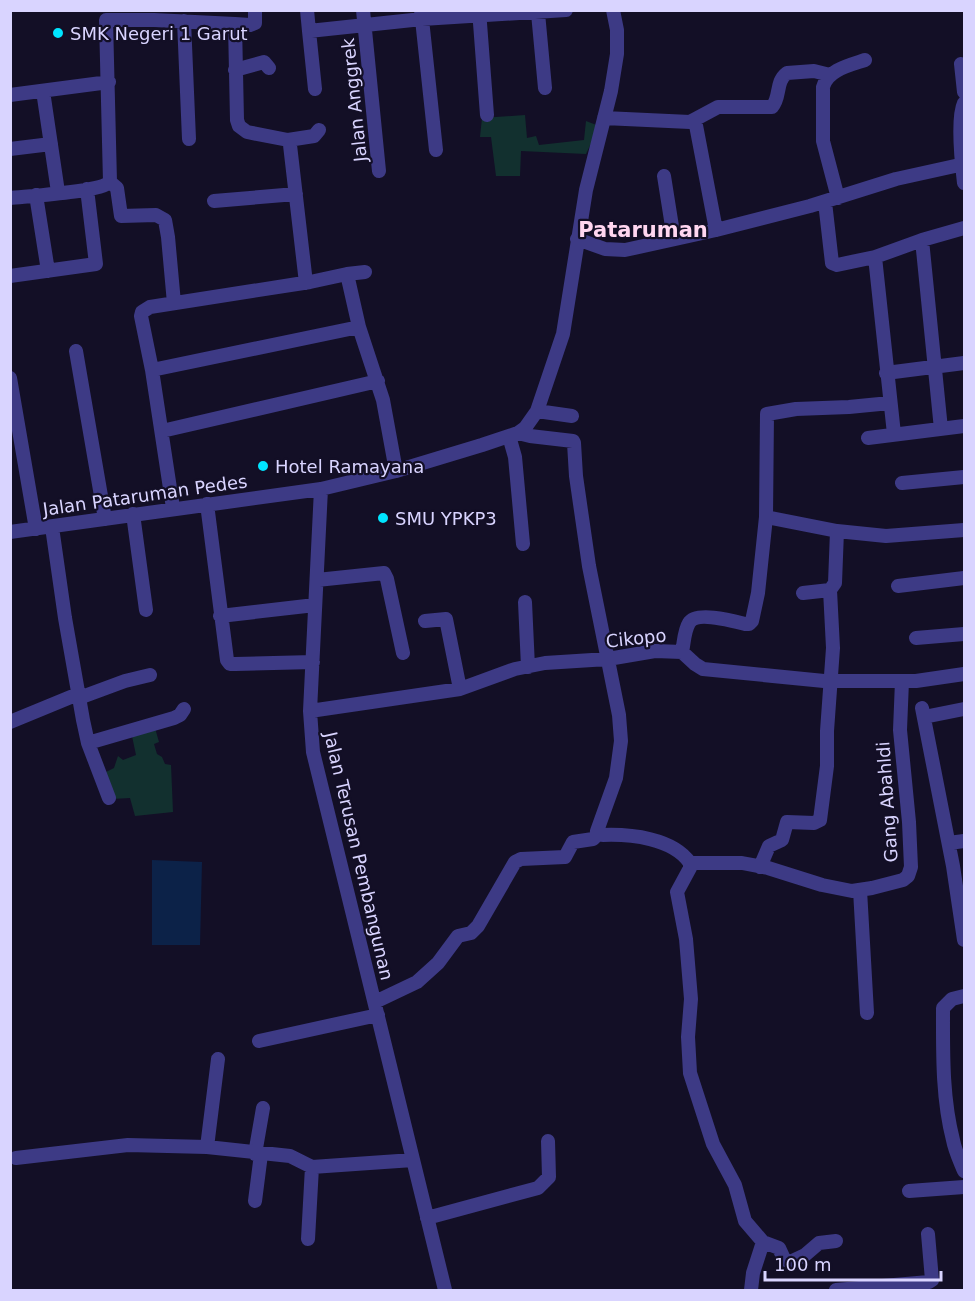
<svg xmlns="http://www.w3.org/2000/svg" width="975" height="1301" viewBox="0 0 975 1301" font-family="'DejaVu Sans',sans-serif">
  <rect width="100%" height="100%" fill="#130f26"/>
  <!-- green -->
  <path fill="#12302f" d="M525 115 527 138 536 136 539 145 584 140 586 121 599 126 586 154 521 151 520 176H496L491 137H480L482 118Z
    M155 728 159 742 154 744 157 754 162 757 165 764 171 765 173 812 135 816 130 798 112 799 106 772 114 768 118 756 123 760 136 755 132 736Z"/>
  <!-- water -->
  <path fill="#0c2248" d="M152 860 202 862 200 945H152Z"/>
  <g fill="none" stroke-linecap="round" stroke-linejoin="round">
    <!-- minor -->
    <path stroke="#3d3a85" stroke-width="14" d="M307 10 309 31 422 19 566 10
      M363 10 379 171
      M421 10 436 150
      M479 10 487 115
      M538 13 545 88
      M184 21 189 139
      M235 24 250 25 255 23V10
      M309 31 315 89
      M961 64 964 92
      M235 70 264 62 269 68
      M43 91 58 192
      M10 95 109 82
      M964 103C957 118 962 166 964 183
      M604 118 690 122 718 107H772C781 97 775 82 787 73L814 71 830 75
      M695 120 716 230
      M288 140 290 145 306 283
      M10 149 51 144
      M664 176 674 239
      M110 182 117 188 121 216 156 215 165 220 168 237 174 303
      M36 195 48 271
      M10 198C29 196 100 192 110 182L106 20H154L235 24 237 120 239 126 247 132 288 140 314 136 319 130
      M838 198 823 141V87C827 70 850 65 865 60
      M214 201 296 194
      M825 202 832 263 837 265 875 257 922 240 964 228
      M577 239 605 249 625 250 716 230 810 206 896 179 964 164
      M922 240 941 429
      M875 257 894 434
      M347 274 365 272
      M10 276 96 264 87 189
      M76 351 105 519
      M152 370 359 327
      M886 373 964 363
      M10 378 36 529
      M537 411 572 416
      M162 431 378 381
      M518 433 530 436 573 441 574 443 576 476 589 566 619 715 621 741 616 778 597 831 603 835C630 834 673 838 690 863V868L677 892 686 939 691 999 688 1037 690 1073 713 1144 735 1185 745 1221 763 1242 753 1273 751 1290
      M509 436 515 457 523 544
      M868 438 964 426
      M902 483 964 477
      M321 489 310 711 313 752 445 1290
      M207 504 227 660 230 664H235L313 662
      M173 508 152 370 141 316 142 312 150 307 310 282 347 274 359 327 383 400 396 471
      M133 514 146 610
      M766 517 837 531
      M52 527 65 618 83 720 88 743 109 798
      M10 532 321 489 396 471 482 445 518 433 525 428 537 411 563 334 586 190 611 91 617 54V30L613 10
      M317 580 384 573 387 579 403 653
      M898 586 964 578
      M803 593 830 590 835 583 837 531 886 536 964 530
      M525 602 528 667
      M220 616 315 605
      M425 621 446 619 460 689
      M916 638 964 634
      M682 652C684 643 684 631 689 623 696 611 733 621 745 624H749L752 621 758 593 766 517 767 414 796 409 849 407 890 403
      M79 698 125 681 150 675
      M922 708 953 866 964 940
      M310 711 460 689 515 669 545 663 608 659 655 651 682 652 695 664 703 669 824 681H916L964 674
      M924 717 964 709
      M10 722 78 694
      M88 743 174 718 180 715 184 709
      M949 843 964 841
      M690 863H742L768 868 822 885 852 891 872 888 903 880 908 876 911 867 909 822 900 730 902 681
      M760 867 769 846 782 840 787 822 814 823 820 820 827 766V731L833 648 830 590
      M860 890 867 1013
      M964 996 952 999 943 1008C943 1052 942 1097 953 1140 955 1151 960 1161 964 1171
      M375 1002 417 982 438 963 458 936 471 933 478 926 515 862 521 859 565 857 573 842 593 839 598 834
      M259 1041 378 1015
      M207 1147 218 1059
      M255 1154 263 1108
      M16 1158 128 1145 207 1147 290 1156 312 1167 413 1160
      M909 1191 964 1187
      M255 1201 261 1154
      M427 1218 538 1188 549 1177 548 1141
      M308 1239 312 1167
      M763 1242 779 1248 784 1259 790 1262 805 1255 819 1243 836 1241
      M836 1290 929 1282 932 1280 928 1234"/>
  </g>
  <!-- markers -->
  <g fill="#00e5ff" stroke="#130f26" stroke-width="2">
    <circle cx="58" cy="33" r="6"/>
    <circle cx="263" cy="466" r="6"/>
    <circle cx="383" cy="518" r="6"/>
  </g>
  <g text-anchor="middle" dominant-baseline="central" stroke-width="4.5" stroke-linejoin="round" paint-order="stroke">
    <!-- poi labels -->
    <g font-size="18" fill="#d9d4ff" stroke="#130f26" text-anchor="start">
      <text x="70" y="33">SMK Negeri 1 Garut</text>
      <text x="275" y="466">Hotel Ramayana</text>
      <text x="395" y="518">SMU YPKP3</text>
    </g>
    <!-- street labels -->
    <g font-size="18" fill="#d9d4ff" stroke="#130f26">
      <text transform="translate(354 100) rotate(-96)">Jalan Anggrek</text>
      <text transform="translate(145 495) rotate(-8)">Jalan Pataruman Pedes</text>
      <text transform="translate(636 638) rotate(-6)">Cikopo</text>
      <text transform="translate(887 802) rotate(-94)">Gang Abahldi</text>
      <text transform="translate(359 856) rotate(77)">Jalan Terusan Pembangunan</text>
    </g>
    <!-- quarter labels -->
    <g font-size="21" font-weight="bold" fill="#ffd6f0" stroke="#130f26">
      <text x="643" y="230">Pataruman</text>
    </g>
  </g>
  <!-- border -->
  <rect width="975" height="1301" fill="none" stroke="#d9d4ff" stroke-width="24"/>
  <!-- scale -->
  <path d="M765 1271v9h176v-9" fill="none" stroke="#d9d4ff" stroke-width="3"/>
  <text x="774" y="1271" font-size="18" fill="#d9d4ff" stroke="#130f26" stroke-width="4.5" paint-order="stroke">100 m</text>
</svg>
